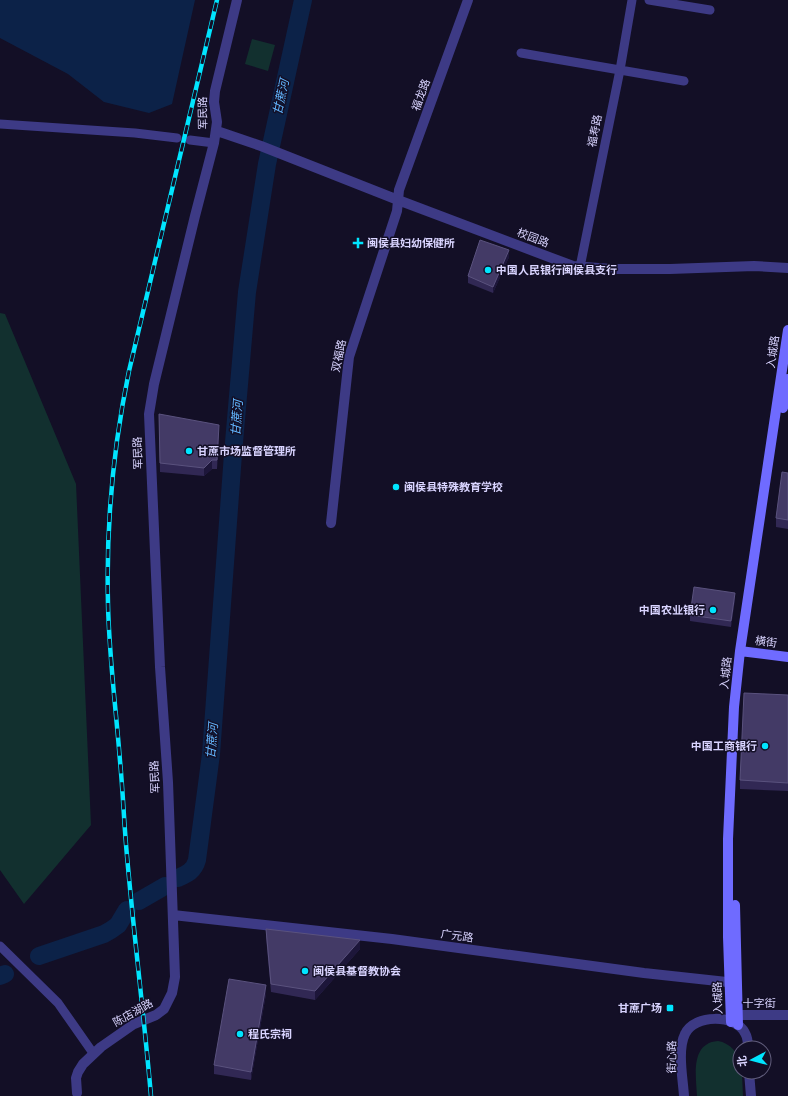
<svg xmlns="http://www.w3.org/2000/svg" width="788" height="1096" viewBox="0 0 788 1096" font-family="'Nunito Sans','Noto Sans SC',sans-serif">
  <rect width="100%" height="100%" fill="#130f26"/>
  <!-- green -->
  <path fill="#12302f" d="M252 39 275 45 268 71 245 64Z
    M0 313 5 314 76 484 91 825 24 904 0 870Z
    M718 1041C730 1043 739 1053 740 1065 740 1069 740 1071 742 1074L743 1096H697C696 1076 690 1043 718 1041Z"/>
  <!-- water -->
  <path fill="#0c2248" d="M0 0H195L172 104 149 113 104 102 68 74 0 38Z"/>
  <g fill="none" stroke-linecap="round" stroke-linejoin="round">
    <!-- river -->
    <path stroke="#0c2248" stroke-width="18" d="M178 878C187 874 194 871 197 860L211 754 233 454 247 292 267 164 303 0
      M139 901 165 886
      M39 956 104 934 111 930 118 925 127 910
      M0 976 5 974"/>
    <!-- minor -->
    <path stroke="#3d3a85" stroke-width="9" d="M649 0 710 10
      M521 53 684 81
      M0 124 135 133 177 138
      M190 140 214 143
      M580 267 620 70 632 0
      M0 946 58 1003 93 1053"/>
    <!-- tertiary -->
    <path stroke="#3d3a85" stroke-width="10" d="M217 131 261 146 398 200 573 266 611 269H670L754 266 788 268
      M331 523 349 357 397 211 399 190 468 0
      M173 915 392 939 644 973 736 983
      M731 1015H788
      M749 1072 751 1096
      M77 1093 76 1078 78 1072 83 1064 101 1047 134 1024 156 1015 164 1009 172 993 175 977 168 782 160 667 149 414 154 384 195 216 214 143 217 122 214 102 215 91 237 0
      M684 1096C683 1079 677 1050 685 1034 694 1014 736 1014 745 1033 748 1038 748 1043 748 1048"/>
    <!-- secondary -->
    <path stroke="#6f6bff" stroke-width="10" d="M783 408 788 379
      M740 651 788 657
      M735 905 738 1025
      M731 1022 728 937V839L734 707 740 651 788 330"/>
    <defs>
      <path id="rail" d="M151 1096C144 1016 134 936 127 856 124 824 123 792 120 761 116 709 109 656 108 604 106 526 113 448 129 371L217 0"/>
    </defs>
    <!-- rail casing -->
    <use href="#rail" stroke="#00e5ff" stroke-width="4.5"/>
    <!-- rail -->
    <use href="#rail" stroke="#130f26" stroke-width="3" stroke-dasharray="9" stroke-linecap="butt"/>
  </g>
  <!-- wall -->
  <path fill="#312854" d="M509 257 493 293 468 283V276Z
    M159 414 219 433 217 469H212L204 476 160 472Z
    M788 473V529L776 527V518Z
    M735 599 731 627 690 621V615Z
    M788 695V791L740 789V780Z
    M266 929 360 949 315 1000 271 992 266 937Z
    M266 994 251 1080 214 1074V1065Z"/>
  <!-- shaded-wall -->
  <path fill="#1d163a" d="M509 250V257L493 293V287Z
    M219 425V433L217 469V460Z
    M212 460V469L204 476V468Z
    M735 593V599L731 627V621Z
    M360 940V949L315 1000V991Z
    M266 985V994L251 1080V1072Z"/>
  <!-- building -->
  <path fill="#433a66" stroke="#5a527e" d="M480 240 509 250 493 287 468 276Z
    M159 414 219 425 217 460H212L204 468 160 463Z
    M782 472 788 473V520L776 518Z
    M694 587 735 593 731 621 690 615Z
    M744 693 788 695V783L740 780Z
    M266 929 360 940 315 991 271 984Z
    M229 979 266 985 251 1072 214 1065Z"/>
  <!-- markers -->
  <g fill="#00e5ff" stroke="#130f26" stroke-width="1.5">
    <path d="M356 237h4v4h4v4h-4v4h-4v-4h-4v-4h4z"/>
    <circle cx="488" cy="270" r="4"/>
    <circle cx="189" cy="451" r="4"/>
    <circle cx="396" cy="487" r="4"/>
    <circle cx="713" cy="610" r="4"/>
    <circle cx="765" cy="746" r="4"/>
    <circle cx="305" cy="971" r="4"/>
    <rect x="666" y="1004" width="8" height="8" rx="2"/>
    <circle cx="240" cy="1034" r="4"/>
  </g>
  <g text-anchor="middle" dominant-baseline="central" stroke-width="3" stroke-linejoin="round" paint-order="stroke">
    <!-- street labels -->
    <g font-size="11" fill="#d9d4ff" stroke="#130f26">
      <text transform="translate(421 95) rotate(-70)">福龙路</text>
      <text transform="translate(203 113) rotate(-91)">军民路</text>
      <text transform="translate(595 131) rotate(-79)">福寿路</text>
      <text transform="translate(533 238) rotate(21)">校园路</text>
      <text transform="translate(773 352) rotate(-82)">入城路</text>
      <text transform="translate(339 356) rotate(-78)">双福路</text>
      <text transform="translate(138 453) rotate(-92)">军民路</text>
      <text transform="translate(766 642) rotate(8)">横街</text>
      <text transform="translate(726 673) rotate(-84)">入城路</text>
      <text transform="translate(155 777) rotate(-93)">军民路</text>
      <text transform="translate(457 936) rotate(8)">广元路</text>
      <text transform="translate(718 998) rotate(-92)">入城路</text>
      <text x="759" y="1003">十字街</text>
      <text transform="translate(133 1013) rotate(-29)">陈店湖路</text>
      <text transform="translate(672 1057) rotate(-89)">街心路</text>
    </g>
    <!-- poi labels -->
    <g font-size="11" font-weight="bold" fill="#d9d4ff" stroke="#130f26" text-anchor="start">
      <text x="367" y="243">闽侯县妇幼保健所</text>
      <text x="496" y="270">中国人民银行闽侯县支行</text>
      <text x="197" y="451">甘蔗市场监督管理所</text>
      <text x="404" y="487">闽侯县特殊教育学校</text>
      <text x="705" y="610" text-anchor="end">中国农业银行</text>
      <text x="757" y="746" text-anchor="end">中国工商银行</text>
      <text x="313" y="971">闽侯县基督教协会</text>
      <text x="662" y="1008" text-anchor="end">甘蔗广场</text>
      <text x="248" y="1034">程氏宗祠</text>
    </g>
    <!-- water labels -->
    <g font-size="12" font-style="italic" fill="#62b6ff" stroke="#130f26">
      <text transform="translate(281 97) rotate(-78)">甘蔗河</text>
      <text transform="translate(237 418) rotate(-86)">甘蔗河</text>
      <text transform="translate(212 741) rotate(-85)">甘蔗河</text>
    </g>
  </g>
  <!-- north arrow -->
  <g transform="translate(752 1060) rotate(263)"><circle r="19" fill="#130f26" stroke="#625e7d"/>
  <path d="M0-3L7 15L0 10L-7 15Z" fill="#00e5ff"/>
  <text y="-6" font-size="11" font-weight="bold" text-anchor="middle" fill="#d9d4ff">北</text>
  </g>
</svg>
